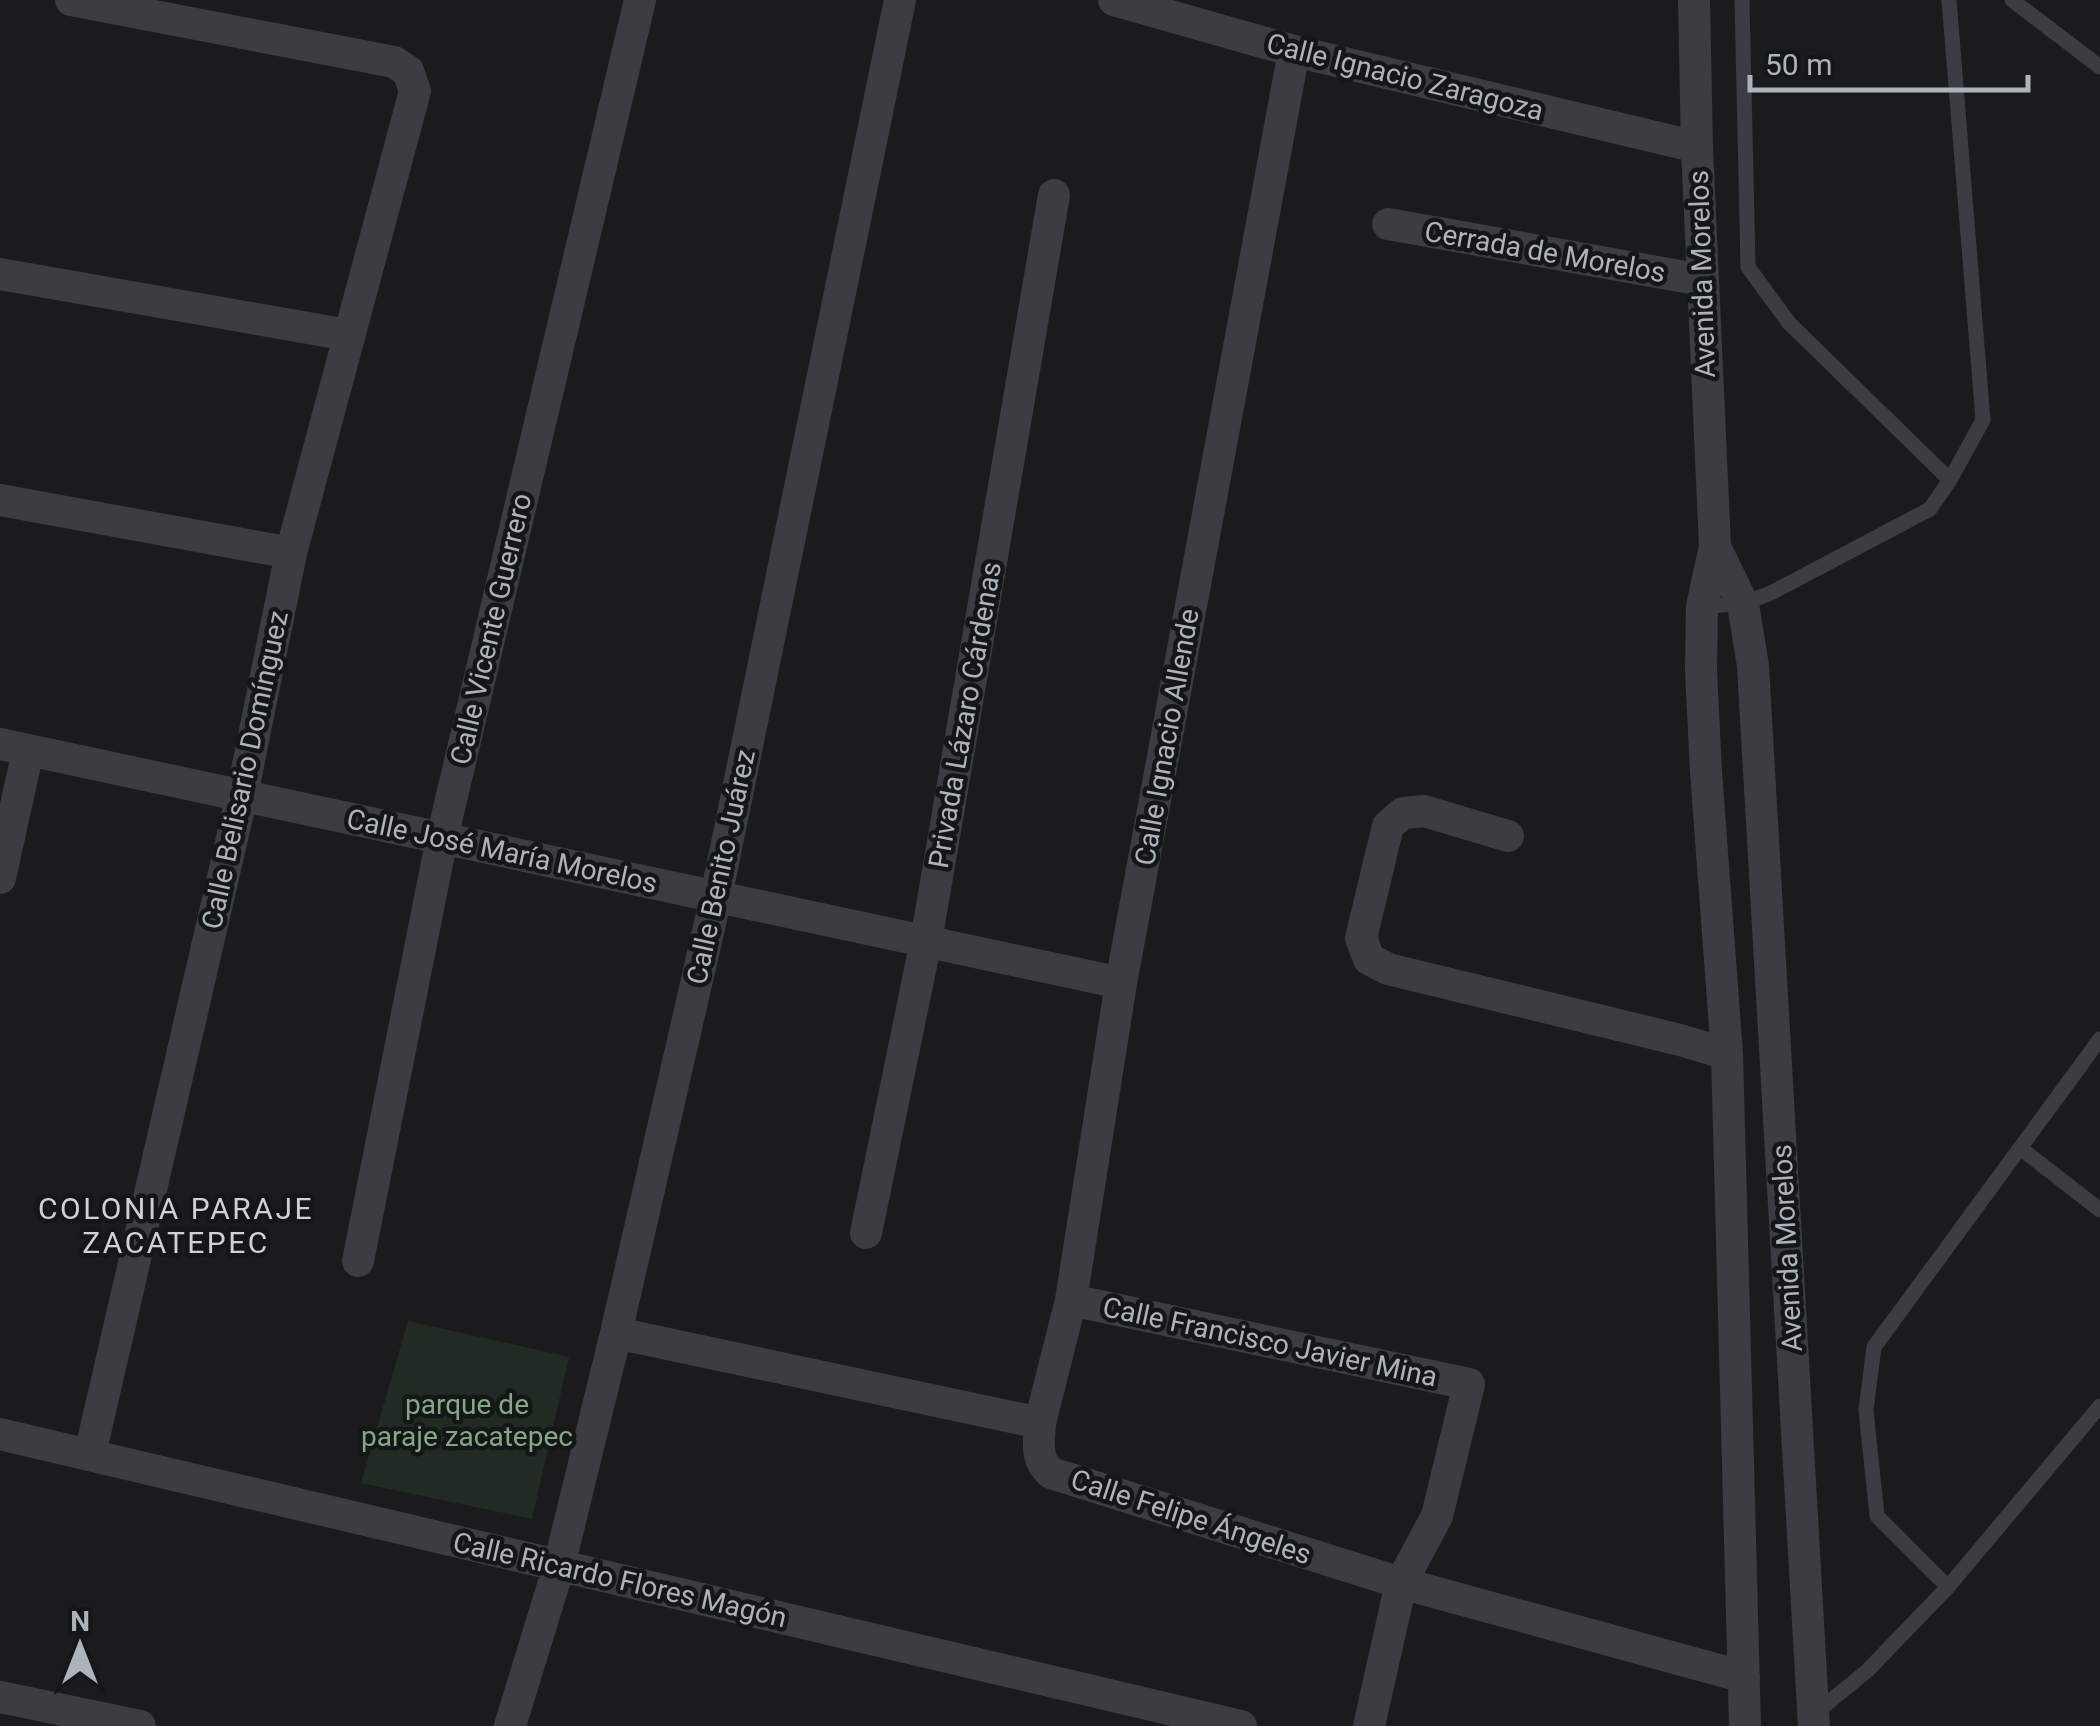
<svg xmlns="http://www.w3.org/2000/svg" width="2100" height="1726" viewBox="0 0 2100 1726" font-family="Roboto,sans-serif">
  <rect width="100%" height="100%" fill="#1b1b1d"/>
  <!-- green -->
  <path fill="#222b23" d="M408 1321 569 1357 532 1519 361 1483Z"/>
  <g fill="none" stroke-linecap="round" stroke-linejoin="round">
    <!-- lane -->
    <path stroke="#3b3d42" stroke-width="15" d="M1742 0 1748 267 1789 323 1950 480
      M2012 0 2100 67
      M1702 606 1743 604 1773 592 1930 509 1950 480 1983 420 1949 0
      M2020 1148 2100 1210
      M1948 1587 1877 1516 1866 1410 1874 1347 2100 1039
      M1813 1715 1867 1671 1948 1587 2100 1406"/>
    <!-- street -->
    <path stroke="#3b3d42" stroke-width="32" d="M71 0 394 62 408 71 415 91 291 553 242 795 90 1454
      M1114 0 1294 51 1697 147
      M1694 0 1697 147 1715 547 1702 606 1701 670 1706 772 1727 1054 1745 1726
      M1388 224 1702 280
      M0 274 348 335
      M0 500 291 553
      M1715 547 1743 604 1753 666 1814 1726
      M0 744 1121 983
      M1508 836 1424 811 1403 813 1388 826 1361 938 1369 959 1388 969 1680 1040 1727 1054
      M0 878 28 751
      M866 1233 926 941 1054 195
      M358 1261 442 838 640 0
      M1071 1300 1469 1384 1437 1516 1401 1583 1369 1726
      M616 1333 1040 1423C1039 1443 1035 1459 1051 1473L1401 1583 1744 1677
      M1040 1423 1071 1300 1121 983 1294 51
      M0 1434 1241 1726
      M0 1697 140 1726
      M510 1726 559 1566 616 1333 716 897 900 0"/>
  </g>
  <g text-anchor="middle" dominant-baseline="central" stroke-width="9" stroke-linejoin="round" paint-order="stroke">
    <!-- street labels -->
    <g font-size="28" fill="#adb3bd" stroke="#151618">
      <text transform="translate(1405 77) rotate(14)">Calle Ignacio Zaragoza</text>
      <text transform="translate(1545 252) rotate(10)">Cerrada de Morelos</text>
      <text transform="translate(1702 274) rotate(-92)">Avenida Morelos</text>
      <text transform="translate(491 629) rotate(-77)">Calle Vicente Guerrero</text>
      <text transform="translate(965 715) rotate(-80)">Privada Lázaro Cárdenas</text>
      <text transform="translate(1167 737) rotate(-80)">Calle Ignacio Allende</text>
      <text transform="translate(245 770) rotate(-78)">Calle Belisario Domínguez</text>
      <text transform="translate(502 851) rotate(12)">Calle José María Morelos</text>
      <text transform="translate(721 867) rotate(-78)">Calle Benito Juárez</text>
      <text transform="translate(1787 1248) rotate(-93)">Avenida Morelos</text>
      <text transform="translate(1270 1342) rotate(12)">Calle Francisco Javier Mina</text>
      <text transform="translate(1191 1517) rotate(18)">Calle Felipe Ángeles</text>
      <text transform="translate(620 1580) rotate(13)">Calle Ricardo Flores Magón</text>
    </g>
    <!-- park labels -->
    <g font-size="28" fill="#84a884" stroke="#151618">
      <text x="467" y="1404">parque de<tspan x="467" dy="32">paraje zacatepec</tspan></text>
    </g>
    <!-- neighbourhood labels -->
    <g font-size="30" letter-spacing="2.5" fill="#ced1d8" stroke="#151618">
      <text x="176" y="1208">COLONIA PARAJE<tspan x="176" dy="34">ZACATEPEC</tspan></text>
    </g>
  </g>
  <!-- north arrow -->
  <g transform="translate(80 1646)" stroke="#151618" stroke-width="8" paint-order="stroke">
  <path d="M0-8L18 38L0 25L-18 38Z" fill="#adb3bd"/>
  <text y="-15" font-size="28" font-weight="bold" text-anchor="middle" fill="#adb3bd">N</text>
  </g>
  <!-- scale -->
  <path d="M1750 75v15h278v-15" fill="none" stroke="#adb3bd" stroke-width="5"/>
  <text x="1765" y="75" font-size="30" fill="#adb3bd" stroke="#151618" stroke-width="8" paint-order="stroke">50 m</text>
</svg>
